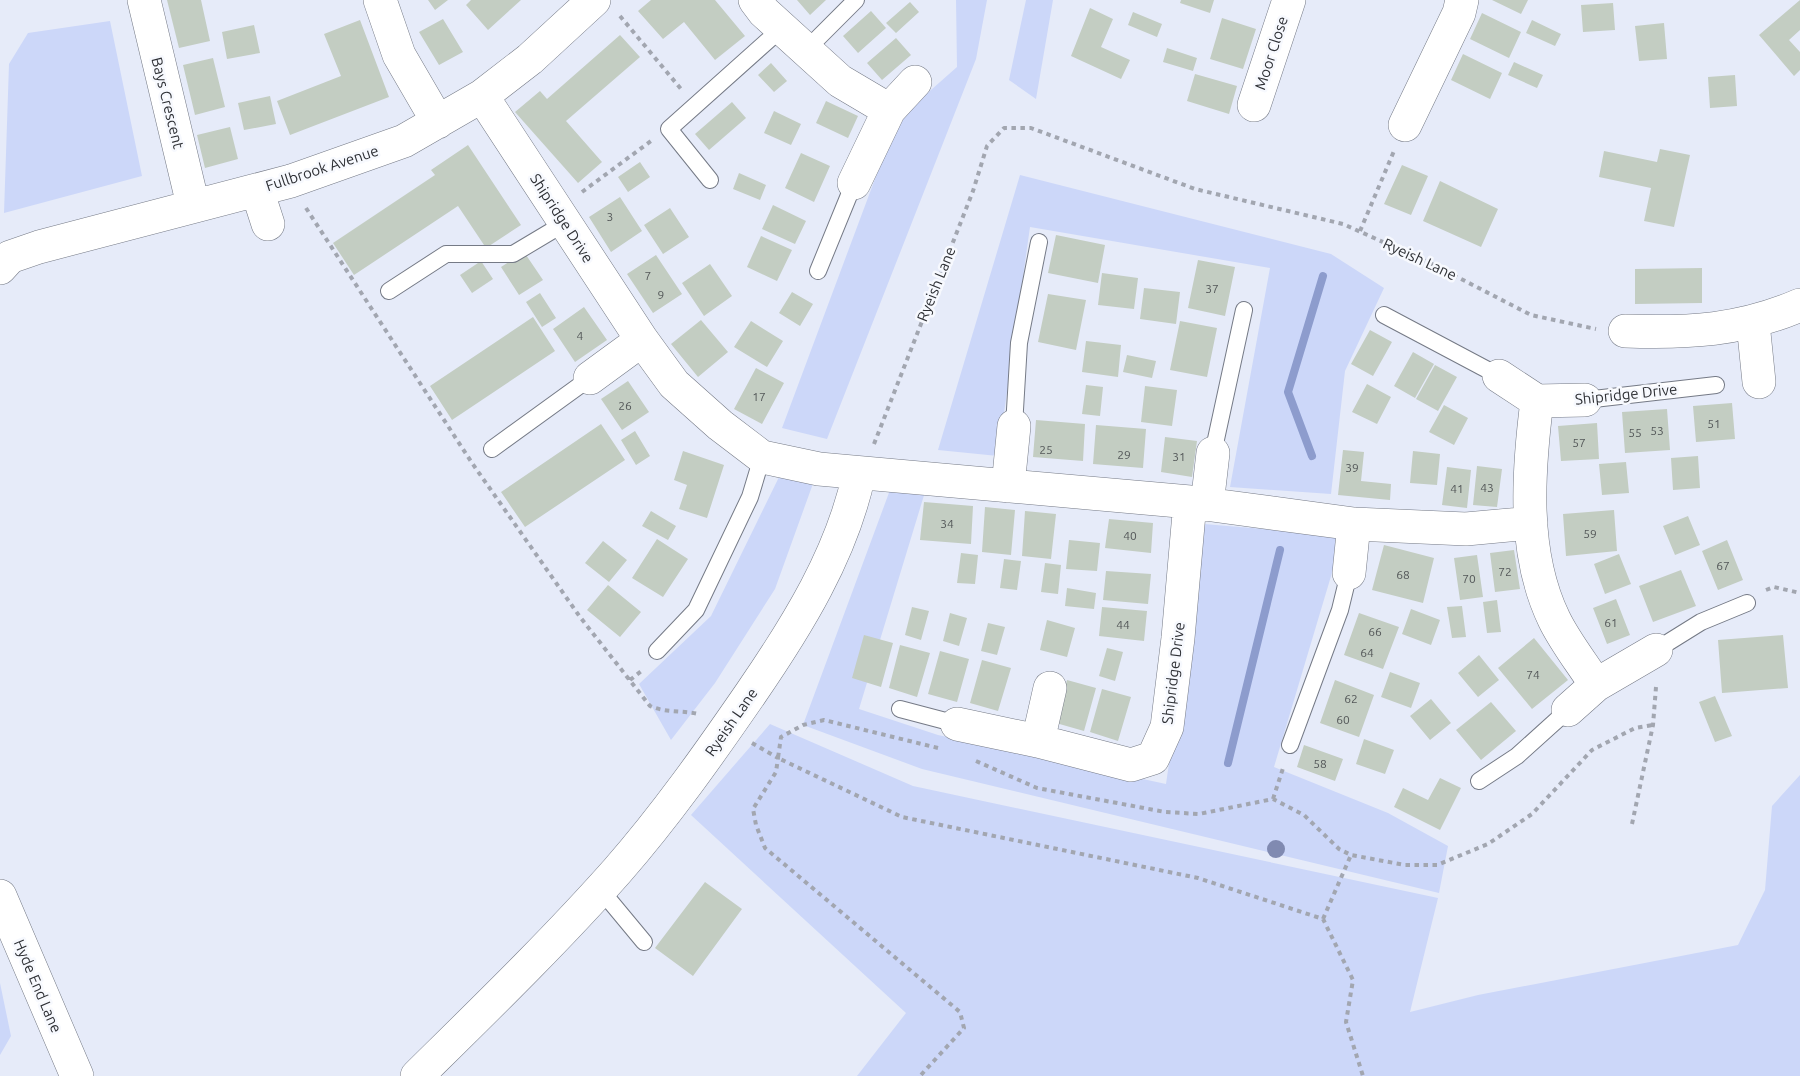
<svg xmlns="http://www.w3.org/2000/svg" width="1800" height="1076" viewBox="0 0 1800 1076" font-family="Ubuntu,sans-serif">
  <rect width="100%" height="100%" fill="#e6ebf9"/>
  <!-- green -->
  <path fill="#ccd7f9" d="M956 0H987L976 59 827 439 782 428 897 120 957 67Z
    M1026 0H1053L1036 99 1009 80Z
    M110 21 142 176 4 213 9 64 28 33Z
    M1020 175 1331 254 1384 288 1345 371 1331 494 1230 487 1270 268 1030 227 998 456 938 450Z
    M780 475 815 478 775 589 715 683 671 740 639 684 711 616Z
    M890 490 925 492 859 709 938 735 1166 784 1204 524 1343 536 1274 767 1388 813 1448 846 1439 893 922 769 803 725Z
    M770 724 913 786 1438 898 1410 1012 1478 995 1738 945 1765 890 1772 806 1800 775V1076H857L906 1013 691 815Z
    M0 983 11 1036 0 1055Z"/>
  <g fill="none" stroke-linecap="round" stroke-linejoin="round">
    <!-- stream -->
    <path stroke="#8d9ccd" stroke-width="8" d="M1312 456 1288 392 1323 276
      M1228 763 1280 550"/>
  </g>
  <!-- building -->
  <path fill="#c3cdc2" d="M167 0H201L210 41 179 48Z
    M428 0H448L435 10Z
    M471 0H521L488 30 466 5Z
    M651 0H715L745 36 715 60 684 22 663 39 638 11Z
    M797 0H826L810 15Z
    M1181 0H1214L1210 13 1180 3Z
    M1492 0H1528L1521 14Z
    M1800 0V30L1789 40 1800 52V70L1794 76 1759 35Z
    M910 2 919 12 896 33 886 23Z
    M1613 3 1615 30 1583 32 1581 5Z
    M1090 8 1113 19 1101 47 1130 60 1121 79 1071 56Z
    M871 11 886 28 858 53 843 36Z
    M1133 12 1162 24 1157 37 1128 25Z
    M1482 13 1521 32 1509 58 1470 39Z
    M1222 18 1256 29 1243 69 1210 59Z
    M443 19 463 52 439 65 419 32Z
    M360 20 389 97 290 135 277 101 341 76 324 34Z
    M1532 20 1561 34 1555 46 1526 33Z
    M1664 23 1667 59 1639 61 1635 26Z
    M254 25 260 53 227 59 222 32Z
    M620 35 640 57 566 121 602 162 578 183 515 112 540 91 547 99Z
    M896 38 911 55 882 80 867 63Z
    M1167 48 1197 58 1193 71 1163 62Z
    M1463 54 1502 73 1490 99 1451 80Z
    M213 58 225 107 195 115 183 65Z
    M1514 62 1543 75 1537 88 1508 75Z
    M771 63 787 81 774 92 758 75Z
    M1195 74 1237 86 1229 114 1187 101Z
    M1735 75 1737 106 1710 108 1708 77Z
    M270 96 276 124 244 130 238 103Z
    M826 101 858 116 848 138 816 123Z
    M732 102 746 118 709 150 695 134Z
    M774 111 801 124 791 145 764 133Z
    M230 127 238 159 205 168 197 135Z
    M468 145 521 225 486 248 458 206 354 275 333 243 435 175 431 170Z
    M1660 149 1690 155 1674 227 1644 221 1651 188 1599 177 1604 151 1657 162Z
    M801 153 830 166 814 202 785 188Z
    M640 162 650 177 628 192 618 177Z
    M1402 165 1428 176 1411 215 1384 204Z
    M739 173 766 185 760 200 733 189Z
    M1440 181 1498 209 1481 247 1423 221Z
    M620 197 642 231 611 252 589 217Z
    M773 205 806 221 795 244 762 229Z
    M670 208 689 237 663 254 644 225Z
    M1056 235 1105 245 1098 283 1048 273Z
    M761 236 792 250 777 281 747 267Z
    M524 252 543 280 519 295 501 267Z
    M656 255 682 294 653 313 627 274Z
    M1198 260 1235 267 1225 316 1188 308Z
    M481 261 493 279 472 293 460 275Z
    M710 264 732 296 704 316 682 283Z
    M1702 268V303L1635 304V269Z
    M1102 273 1138 278 1134 309 1098 305Z
    M1144 288 1180 292 1176 324 1140 319Z
    M792 292 813 304 800 326 779 313Z
    M540 293 556 318 542 327 526 302Z
    M1048 294 1086 300 1076 350 1038 342Z
    M584 307 607 340 575 362 553 329Z
    M533 317 555 351 452 420 430 386Z
    M701 320 728 352 698 377 671 344Z
    M751 321 783 341 767 367 734 347Z
    M1180 321 1217 328 1207 377 1170 370Z
    M1370 330 1392 342 1373 376 1351 364Z
    M1086 341 1121 345 1118 377 1082 372Z
    M1413 352 1434 364 1415 398 1394 386Z
    M1127 355 1156 361 1152 378 1123 372Z
    M1435 365 1457 377 1438 411 1416 399Z
    M756 368 784 383 762 424 734 409Z
    M628 381 649 412 622 430 601 399Z
    M1367 384 1391 397 1377 424 1352 412Z
    M1086 385 1103 387 1100 416 1082 414Z
    M1145 386 1177 390 1172 426 1141 422Z
    M1732 403 1735 439 1696 442 1693 406Z
    M1444 405 1468 418 1454 445 1429 432Z
    M1667 409 1670 450 1625 453 1622 412Z
    M1036 420 1085 424 1083 461 1033 457Z
    M1597 423 1599 459 1561 461 1558 426Z
    M601 424 625 460 525 527 501 492Z
    M1096 425 1146 429 1143 468 1093 464Z
    M635 431 650 456 636 465 621 440Z
    M1165 437 1197 441 1192 477 1161 472Z
    M1343 450 1364 452 1361 481 1391 484 1390 500 1338 495Z
    M683 451 724 465 707 518 679 509 687 485 674 480Z
    M1413 451 1440 454 1437 485 1410 483Z
    M1698 456 1700 488 1673 490 1671 458Z
    M1626 462 1629 493 1602 495 1599 464Z
    M1477 466 1502 469 1497 507 1473 505Z
    M1447 467 1471 470 1467 508 1442 505Z
    M924 502 973 506 971 544 920 540Z
    M985 507 1015 510 1011 555 982 552Z
    M1614 510 1617 551 1566 556 1563 514Z
    M651 511 676 526 668 540 642 526Z
    M1025 511 1056 514 1051 559 1022 556Z
    M1688 516 1700 545 1675 555 1663 526Z
    M1109 519 1153 523 1151 553 1105 548Z
    M657 539 688 559 663 597 632 578Z
    M1069 540 1100 543 1097 571 1066 569Z
    M1727 540 1743 580 1718 590 1702 551Z
    M603 541 627 560 609 582 585 563Z
    M1384 545 1434 558 1423 603 1372 590Z
    M1514 550 1520 589 1495 592 1490 553Z
    M961 553 978 555 975 584 957 583Z
    M1619 554 1631 584 1605 594 1594 564Z
    M1477 555 1483 597 1460 600 1454 558Z
    M1004 559 1021 561 1017 590 1000 588Z
    M1045 563 1061 565 1058 594 1041 592Z
    M1681 570 1696 606 1653 622 1639 586Z
    M1106 571 1151 574 1148 604 1103 600Z
    M608 585 641 612 620 637 587 610Z
    M1067 588 1096 593 1094 609 1065 606Z
    M1616 599 1630 635 1607 644 1593 608Z
    M1497 600 1501 632 1487 633 1483 602Z
    M1462 606 1466 637 1452 638 1447 607Z
    M912 607 929 611 921 640 905 635Z
    M1102 607 1147 611 1144 641 1099 636Z
    M1411 609 1440 620 1431 645 1402 634Z
    M950 613 967 618 959 646 943 641Z
    M1359 613 1399 627 1383 669 1344 655Z
    M1047 620 1075 628 1067 657 1040 650Z
    M988 623 1005 627 997 655 981 651Z
    M864 635 893 643 881 687 852 678Z
    M1783 635 1788 688 1722 693 1718 640Z
    M1534 638 1568 680 1532 709 1498 668Z
    M900 645 930 653 917 697 889 688Z
    M1107 648 1123 652 1115 681 1099 676Z
    M940 651 969 659 957 702 928 694Z
    M1479 655 1499 680 1478 697 1458 673Z
    M982 660 1011 668 998 711 970 703Z
    M1390 672 1420 683 1411 708 1381 697Z
    M1067 680 1096 688 1084 731 1056 723Z
    M1335 680 1374 695 1359 737 1320 723Z
    M1102 689 1131 697 1118 741 1090 732Z
    M1715 696 1732 736 1715 742 1699 702Z
    M1431 699 1451 723 1430 740 1410 716Z
    M1491 702 1516 731 1481 760 1456 730Z
    M1364 739 1394 750 1385 774 1356 764Z
    M1304 745 1343 759 1335 781 1297 767Z
    M1440 778 1461 788 1440 830 1394 807 1403 788 1428 800Z
    M705 882 742 909 693 976 655 948Z"/>
  <g fill="none" stroke-linecap="round" stroke-linejoin="round">
    <defs>
      <path id="lane" d="M806 50 856 0
        M710 180 669 129 782 28
        M818 271 854 183
        M389 291 446 254H513L565 223
        M1384 315 1499 376
        M1585 400 1716 385
        M1014 426 1019 343 1039 242
        M492 449 590 378
        M1213 453 1244 310
        M1656 650 1701 622 1747 603
        M657 651 696 610 750 497 762 457
        M900 709 957 724
        M1290 745 1340 610 1349 573
        M1479 781 1517 756 1568 710
        M600 889 644 942"/>
      <path id="street" d="M144 0 193 205
        M380 0 399 55 438 122
        M755 0 764 12 840 81 889 110
        M482 96 642 340 674 384 720 425 762 457 819 469 1190 502 1354 524 1466 529 1531 523
        M1254 105 1289 0
        M1405 125 1459 13 1462 0
        M854 183 889 110 915 82
        M257 190 268 224
        M0 268 10 257 39 247 291 181 404 141 482 96 530 59 594 0
        M1753 323 1759 382
        M1625 331C1689 333 1740 331 1800 305
        M1499 376 1537 401 1585 400
        M590 378 642 340
        M1537 401C1528 472 1522 553 1554 619 1565 642 1582 663 1596 685
        M1008 486 1014 426
        M1207 505 1213 453
        M1349 573 1354 524
        M1568 710 1596 685 1656 650
        M957 724 1038 741 1131 765 1153 758 1167 727 1178 638 1190 502
        M1038 741 1050 688
        M0 896 77 1076
        M417 1076C485 1009 554 942 617 871 666 815 709 754 751 693 797 626 842 554 859 474"/>
    </defs>
    <!-- lane casing -->
    <use href="#lane" stroke="#757a86" stroke-width="18"/>
    <!-- street casing -->
    <use href="#street" stroke="#757a86" stroke-width="34"/>
    <!-- path -->
    <path stroke="#a2a6b0" stroke-width="4" stroke-dasharray="4.5 4.5" stroke-linecap="butt" d="M620 16 681 89
      M582 192 651 141
      M306 208 472 463 580 617 650 706C666 713 681 710 698 714
      M1360 231 1394 151
      M874 444 973 191 987 146 1004 128H1031L1195 189 1343 224 1434 265 1531 315 1596 329
      M1766 590 1774 587 1800 593
      M630 680 644 669
      M752 743 778 758 776 772 753 809 756 825 765 848 960 1012 964 1028 920 1076
      M938 748 824 720 803 725 781 737 778 758 902 817 1198 878 1323 919 1353 980 1346 1022 1363 1076
      M976 761 1037 788 1165 812 1199 814 1273 799 1304 815 1339 849 1351 855 1405 865H1437L1488 844 1532 814 1592 750 1635 728 1653 725
      M1273 799 1284 765
      M1632 824 1653 725 1656 687
      M1323 919 1351 855"/>
    <!-- lane -->
    <use href="#lane" stroke="#fff" stroke-width="16"/>
    <!-- street -->
    <use href="#street" stroke="#fff" stroke-width="33"/>
  </g>
  <!-- trees -->
  <circle fill="#808ab1" cx="1276" cy="849" r="9"/>
  <g text-anchor="middle" dominant-baseline="central" stroke-width="5" stroke-linejoin="round" paint-order="stroke">
    <!-- number labels -->
    <g font-size="12" fill="#535758">
      <text x="610" y="216">3</text>
      <text x="648" y="275">7</text>
      <text x="1212" y="288">37</text>
      <text x="661" y="294">9</text>
      <text x="580" y="335">4</text>
      <text x="759" y="396">17</text>
      <text x="625" y="405">26</text>
      <text x="1714" y="423">51</text>
      <text x="1657" y="430">53</text>
      <text x="1635" y="432">55</text>
      <text x="1579" y="442">57</text>
      <text x="1046" y="449">25</text>
      <text x="1124" y="454">29</text>
      <text x="1179" y="456">31</text>
      <text x="1352" y="467">39</text>
      <text x="1487" y="487">43</text>
      <text x="1457" y="488">41</text>
      <text x="947" y="523">34</text>
      <text x="1590" y="533">59</text>
      <text x="1130" y="535">40</text>
      <text x="1723" y="565">67</text>
      <text x="1505" y="571">72</text>
      <text x="1403" y="574">68</text>
      <text x="1469" y="578">70</text>
      <text x="1611" y="622">61</text>
      <text x="1123" y="624">44</text>
      <text x="1375" y="631">66</text>
      <text x="1367" y="652">64</text>
      <text x="1533" y="674">74</text>
      <text x="1351" y="698">62</text>
      <text x="1343" y="719">60</text>
      <text x="1320" y="763">58</text>
    </g>
    <!-- street labels -->
    <g font-size="15" fill="#2e3035" stroke="#f7f9fe">
      <text transform="translate(1271 53) rotate(-72)">Moor Close</text>
      <text transform="translate(168 103) rotate(76)">Bays Crescent</text>
      <text transform="translate(322 168) rotate(-18)">Fullbrook Avenue</text>
      <text transform="translate(562 218) rotate(57)">Shipridge Drive</text>
      <text transform="translate(1420 259) rotate(25)">Ryeish Lane</text>
      <text transform="translate(936 284) rotate(-68)">Ryeish Lane</text>
      <text transform="translate(1626 394) rotate(-6)">Shipridge Drive</text>
      <text transform="translate(1173 673) rotate(-83)">Shipridge Drive</text>
      <text transform="translate(731 722) rotate(-55)">Ryeish Lane</text>
      <text transform="translate(38 986) rotate(67)">Hyde End Lane</text>
    </g>
  </g>
</svg>
